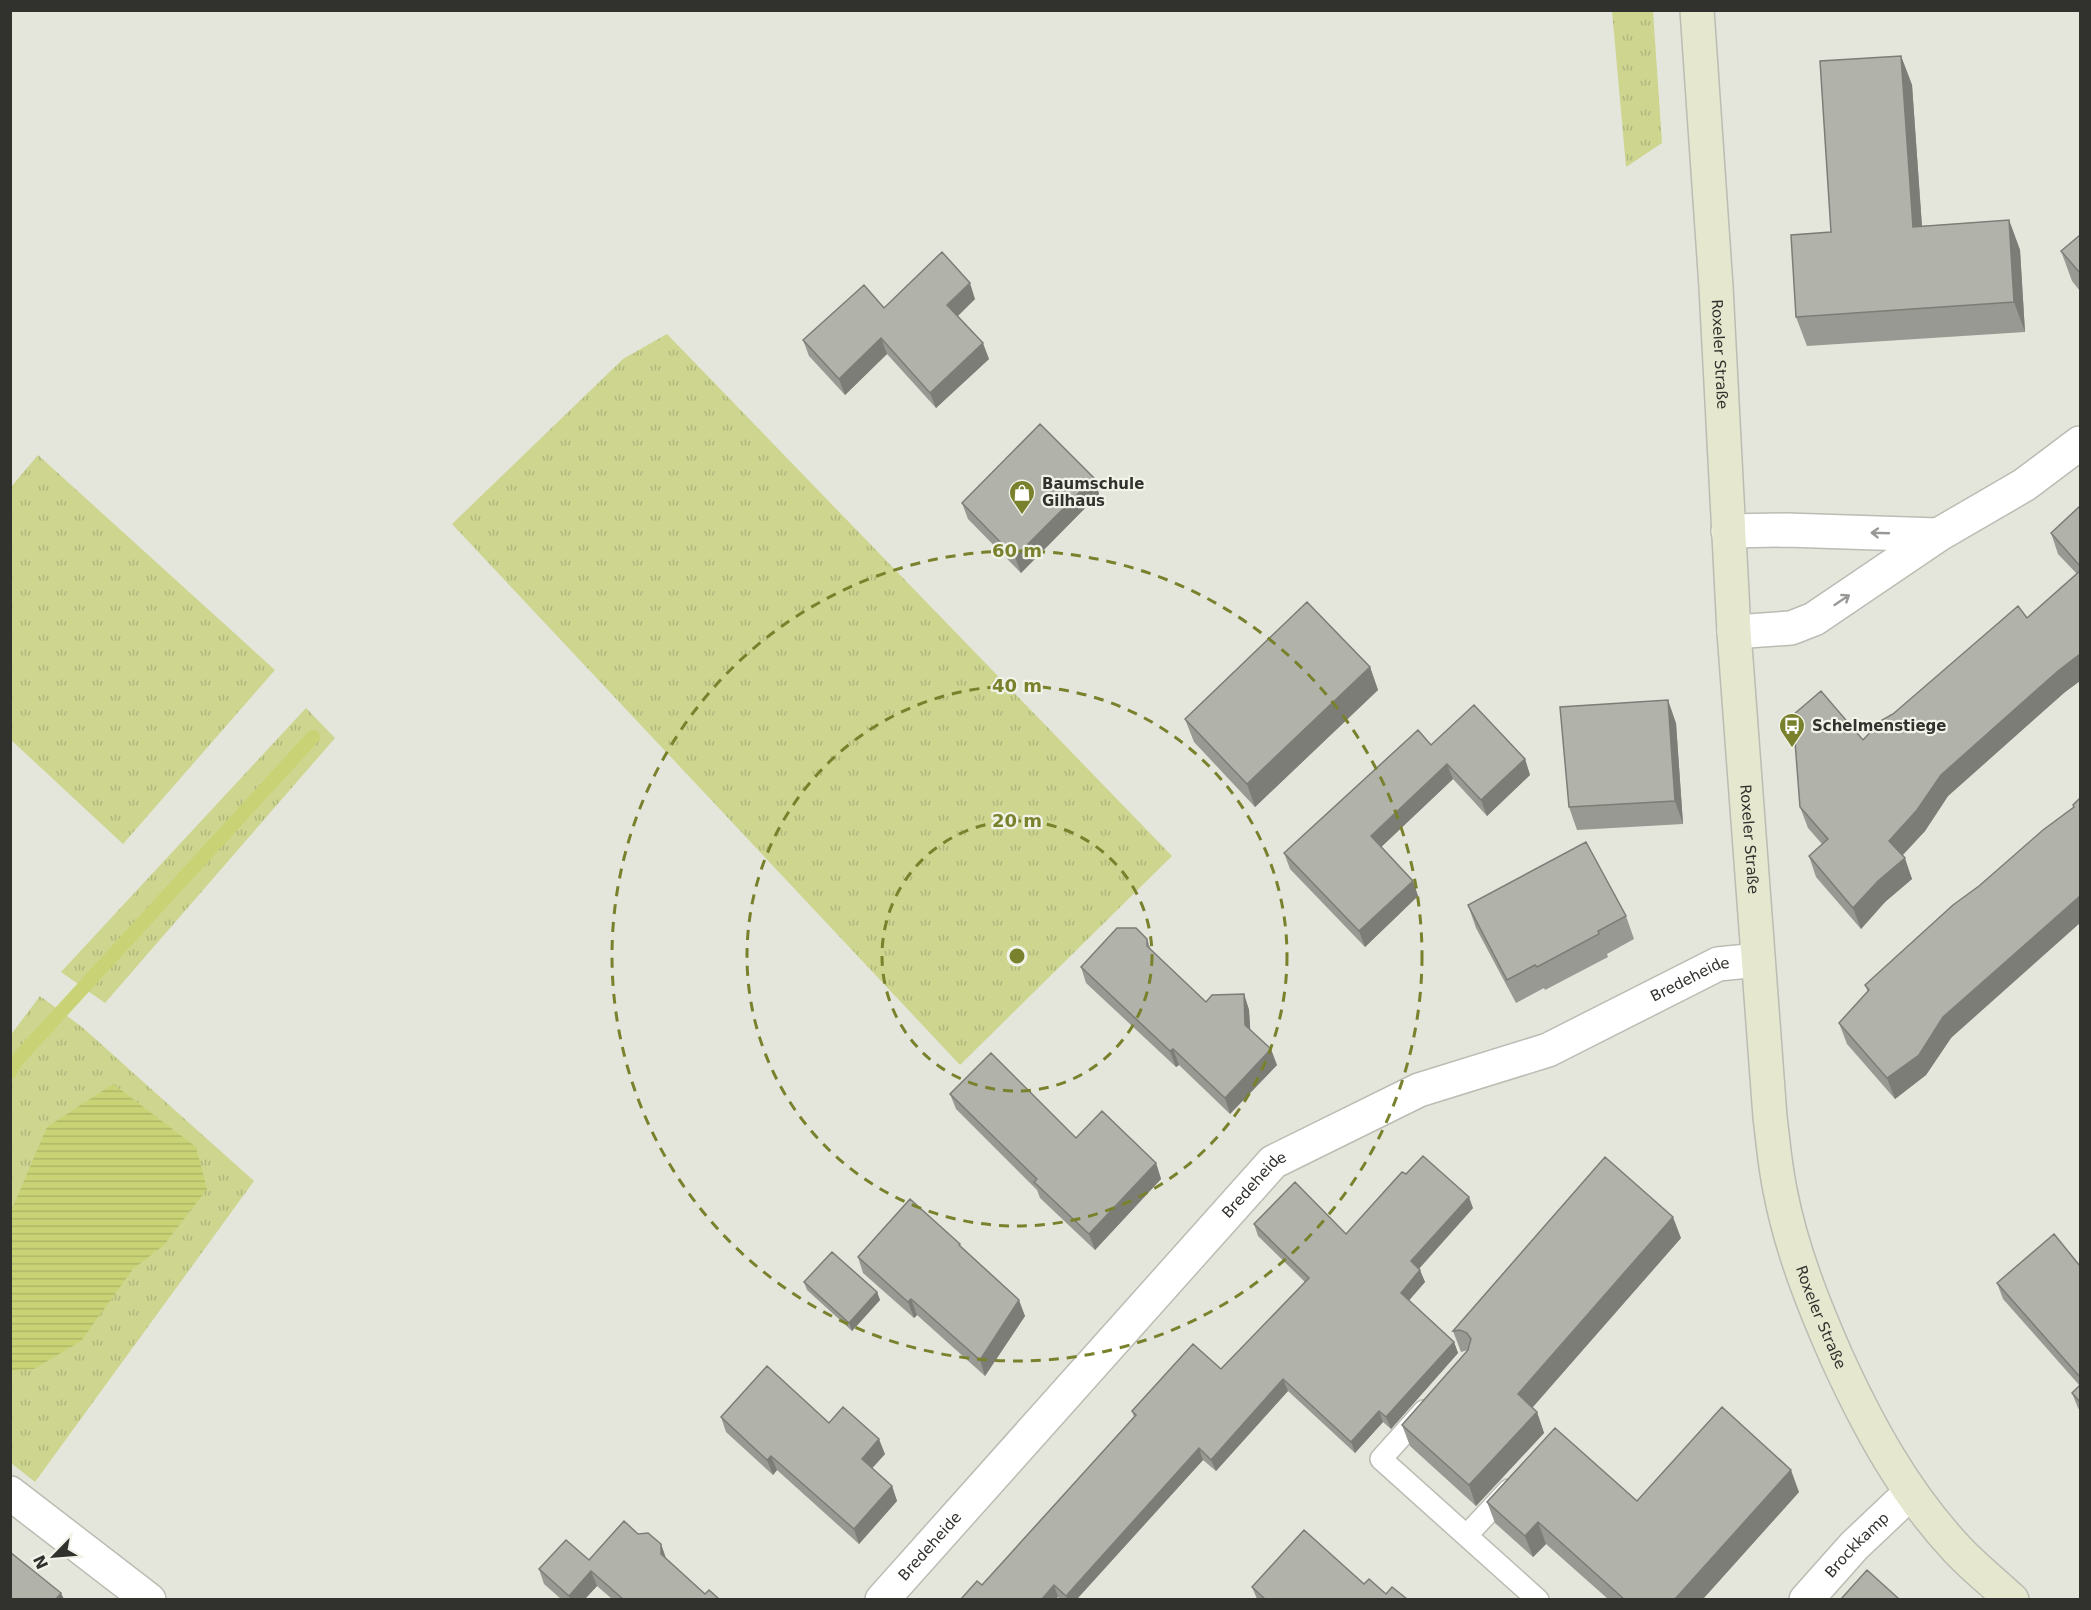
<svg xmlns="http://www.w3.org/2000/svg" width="2091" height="1610" viewBox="0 0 2091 1610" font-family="'DejaVu Sans',sans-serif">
  <defs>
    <pattern id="grass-tufts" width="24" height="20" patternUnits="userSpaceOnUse" patternTransform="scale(1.5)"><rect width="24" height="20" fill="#cdd58f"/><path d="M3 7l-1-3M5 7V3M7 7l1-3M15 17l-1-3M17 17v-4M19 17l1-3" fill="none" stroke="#b0b77c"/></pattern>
    <pattern id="water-rules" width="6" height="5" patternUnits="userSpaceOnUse" patternTransform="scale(1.5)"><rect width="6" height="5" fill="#c9d375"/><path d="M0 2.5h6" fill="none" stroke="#adb666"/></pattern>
  </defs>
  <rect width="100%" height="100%" fill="#e4e6dc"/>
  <!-- grass -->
  <path fill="url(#grass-tufts)" d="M1612 11H1653L1662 143 1626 167Z
    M667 334 1172 856 960 1065 452 524 623 359Z
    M38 455 275 670 123 844 11 740V487Z
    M306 708 335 738 105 1003 61 972Z
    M40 996 82 1027 254 1181 35 1482 11 1463 10 1036Z"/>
  <!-- water -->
  <path fill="url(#water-rules)" d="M113 1084 196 1147 207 1189 164 1245 133 1269 81 1341 34 1369 11 1370V1211L47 1127Z"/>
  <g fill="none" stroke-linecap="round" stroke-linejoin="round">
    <!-- stream -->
    <path stroke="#c9d375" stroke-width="14" d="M10 1072 16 1061 313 737"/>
    <defs>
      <path id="service" d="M1424 1411 1381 1459 1538 1600
        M1467 1535 1509 1490"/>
      <g id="minor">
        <path d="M1728 531 1786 530 1938 535"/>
        <path d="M1734 632 1791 628 1814 619 1938 535 2024 485 2080 443"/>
        <path d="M10 1493 149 1600"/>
        <path id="s1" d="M882 1600 1273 1162 1419 1090 1548 1050 1718 964 1758 960"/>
        <path id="s2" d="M1806 1600 1854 1546 1910 1493"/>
      </g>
      <g id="secondary">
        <path id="s3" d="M1697 10 1716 287 1734 632 1770 1117C1773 1141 1775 1166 1780 1190 1791 1248 1813 1304 1837 1358 1868 1426 1904 1492 1955 1547 1972 1566 1993 1582 2012 1600"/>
      </g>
    </defs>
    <!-- service casing -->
    <use href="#service" stroke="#bbbcb3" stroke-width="24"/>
    <!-- minor casing -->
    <use href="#minor" stroke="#bbbcb3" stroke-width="36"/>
    <!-- secondary casing -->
    <use href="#secondary" stroke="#bbbcb3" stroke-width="36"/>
    <!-- service -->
    <use href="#service" stroke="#fff" stroke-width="21"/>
    <!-- minor -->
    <use href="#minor" stroke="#fff" stroke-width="33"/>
    <!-- secondary -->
    <use href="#secondary" stroke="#e5e7ce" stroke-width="33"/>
  </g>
  <!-- wall -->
  <path fill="#989992" d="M1901 56 1912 85 1922 226 2009 220 2020 250 2025 332 1807 346 1796 317Z
    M2080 235V291L2072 281 2061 251Z
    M975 299 957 316 989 359 936 408 887 354 845 395 809 356 803 340 884 308Z
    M1094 478 1099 494 1021 573 968 519 962 503Z
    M2080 506V681L2065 692 1948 796 1925 831 1902 856 1912 879 1885 902 1861 929 1816 877 1809 856 1822 844 1808 828 1800 807 1893 714 2027 618 2077 574 2058 554 2051 533Z
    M1370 667 1378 690 1255 807 1194 742 1185 719Z
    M1676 723 1683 824 1577 830 1569 807Z
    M1431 745 1525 759 1530 775 1487 816 1453 779 1381 847 1413 881 1418 896 1365 947 1290 869 1284 853Z
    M2080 798 1951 1038 1926 1075 1895 1099 1847 1044 1839 1023 1868 992 1865 985 1979 886 2073 808V805Z
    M1468 905 1626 916 1634 939 1607 954 1608 957 1545 990 1544 988 1516 1003 1476 928Z
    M1147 939 1151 950 1206 1002 1244 994 1249 1010 1250 1030 1277 1065 1230 1114 1179 1065 1176 1067 1086 983 1081 967Z
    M950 1094 1076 1138 1156 1163 1161 1179 1095 1250 1040 1198 1037 1190 956 1109Z
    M1406 1174 1473 1208 1419 1269 1425 1282 1409 1300 1454 1342 1458 1353 1391 1429 1383 1422 1355 1453 1288 1391 1216 1471 1203 1460 1077 1599H1060L1058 1597 982 1585 1134 1417 1132 1411 1221 1369 1305 1282 1258 1236 1254 1224 1346 1234Z
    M1681 1238 1532 1407 1537 1412 1544 1433 1476 1506 1410 1446 1402 1425 1468 1350 1461 1352 1453 1331Z
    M961 1248 1025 1316 985 1376 917 1315 914 1318 863 1273 858 1257Z
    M2080 1266V1411L2078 1408 2072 1393 2080 1386 2003 1299 1997 1283Z
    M804 1282 877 1292 880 1300 852 1331 807 1290Z
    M721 1417 829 1423 885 1454 872 1468 892 1486 897 1501 859 1544 777 1470 773 1475 726 1432Z
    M1799 1492 1703 1599H1608L1546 1544 1533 1557 1495 1523 1487 1502 1637 1501Z
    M638 1534 661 1544 666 1558 705 1594 719 1599H612L597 1586 585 1599H561L544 1584 539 1569 589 1560Z
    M1364 1584 1386 1594 1407 1599H1257L1252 1587Z"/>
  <!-- shaded-wall -->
  <path fill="#7c7d77" d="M1901 56 1912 85 1924 256 1913 227Z
    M2009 220 2020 250 2025 332 2014 302Z
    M970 283 975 299 953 321 947 305Z
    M881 338 887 354 845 395 839 379Z
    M983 343 989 359 936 408 930 393Z
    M1094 478 1099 494 1021 573 1015 557Z
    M2080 654V681L2065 692 1948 796 1925 831 1897 861 1889 841 1941 775 2058 671Z
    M1370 667 1378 690 1255 807 1247 784Z
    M1668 700 1676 723 1683 824 1675 801Z
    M1525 759 1530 775 1487 816 1481 800Z
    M1447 764 1453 779 1376 852 1371 836Z
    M1905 858 1912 879 1885 902 1861 929 1853 908 1878 881Z
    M1413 881 1418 896 1365 947 1359 931Z
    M2080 896V923L1951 1038 1926 1075 1895 1099 1887 1078 1943 1017Z
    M1244 994 1249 1010 1251 1041 1245 1025Z
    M1173 1049 1179 1065 1176 1067 1170 1051Z
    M1271 1049 1277 1065 1230 1114 1225 1098Z
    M1156 1163 1161 1179 1095 1250 1089 1234Z
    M1469 1197 1473 1208 1415 1273 1411 1261Z
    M1673 1217 1681 1238 1526 1415 1518 1394Z
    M1420 1270 1425 1282 1406 1304 1401 1293Z
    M877 1292 880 1300 852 1331 849 1323Z
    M911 1299 917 1315 914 1318 908 1302Z
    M1019 1300 1025 1316 985 1376 980 1360Z
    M1454 1342 1458 1353 1391 1429 1386 1417Z
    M1283 1379 1288 1391 1216 1471 1211 1460Z
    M1379 1411 1383 1422 1355 1453 1351 1442Z
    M1537 1412 1544 1433 1476 1506 1469 1485Z
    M879 1439 885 1454 867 1474 862 1459Z
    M1199 1448 1203 1460 1077 1599H1067L1066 1596Z
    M771 1456 777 1470 773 1475 767 1460Z
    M1791 1470 1799 1492 1703 1599H1675Z
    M892 1486 897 1501 859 1544 854 1529Z
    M1538 1522 1546 1544 1533 1557 1525 1536Z
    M661 1544 666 1559 661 1554Z
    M591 1571 597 1586 585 1599H570L569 1596Z
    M1054 1585 1058 1597 1056 1599H1042Z
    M61 1593 64 1599H56Z"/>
  <!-- building -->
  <path fill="#b1b2aa" stroke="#7c7d77" stroke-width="1.5" d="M1901 56 1913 227 2009 220 2014 302 1796 317 1791 235 1831 232 1820 61Z
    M2080 235V273L2061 251Z
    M942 252 970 283 947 305 983 343 930 393 881 338 839 379 803 340 864 285 884 308Z
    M1040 424 1094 478 1015 557 962 503Z
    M2080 506V566L2051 533Z
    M2080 571V654L2058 671 1941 775 1917 810 1889 841 1905 858 1878 881 1853 908 1809 856 1828 839 1800 807 1793 715 1821 691 1863 740 1882 720 1893 714 2018 606 2027 618Z
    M1307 602 1370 667 1247 784 1185 719Z
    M1668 700 1675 801 1569 807 1560 707Z
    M1474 705 1525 759 1481 800 1447 764 1371 836 1413 881 1359 931 1284 853 1418 730 1431 745Z
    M2080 798V896L1943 1017 1919 1055 1887 1078 1839 1023 1869 990 1865 985 1953 905 1979 886 2043 830 2074 807 2073 805Z
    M1586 842 1626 916 1598 931 1599 934 1537 967 1535 965 1507 980 1468 905Z
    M1117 928H1136L1147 939V946L1206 1002 1212 995 1244 994 1245 1025 1271 1049 1225 1098 1173 1049 1170 1051 1081 967Z
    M991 1053 1076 1138 1102 1111 1156 1163 1089 1234 1034 1182 1037 1179 950 1094Z
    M1423 1156 1469 1197 1411 1261 1420 1270 1401 1293 1454 1342 1386 1417 1379 1411 1351 1442 1283 1379 1211 1460 1199 1448 1066 1596 1054 1585 1042 1599H961L977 1581 982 1585 1136 1415 1132 1411 1193 1344 1221 1369 1309 1278 1254 1224 1295 1182 1346 1234 1402 1172 1406 1174Z
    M1605 1157 1673 1217 1518 1394 1537 1412 1469 1485 1402 1425 1468 1350 1471 1339 1467 1333 1460 1330 1453 1331Z
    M910 1199 960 1244 959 1245 1019 1300 980 1360 911 1299 908 1302 858 1257Z
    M2054 1234 2080 1266V1377L1997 1283Z
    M832 1252 877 1292 849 1323 804 1282Z
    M767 1366 829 1423 843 1407 879 1439 862 1459 892 1486 854 1529 771 1456 767 1460 721 1417Z
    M2080 1385V1402L2072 1393Z
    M1722 1407 1791 1470 1675 1599H1624L1538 1522 1525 1536 1487 1502 1555 1428 1637 1501Z
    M624 1521 638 1534 648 1533 661 1544V1554L705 1594 709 1590 719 1599H623L591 1571 569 1596 539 1569 566 1540 589 1560Z
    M1304 1530 1364 1584 1369 1579 1386 1594 1392 1587 1407 1599H1265L1252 1587Z
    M10 1552 61 1593 56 1599H10Z
    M1867 1570 1899 1599H1841Z"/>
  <!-- one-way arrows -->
  <defs><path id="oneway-shaft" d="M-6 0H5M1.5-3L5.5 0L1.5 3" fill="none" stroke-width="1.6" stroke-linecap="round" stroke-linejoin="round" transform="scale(1.5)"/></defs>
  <g stroke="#989896">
    <use href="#oneway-shaft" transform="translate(1880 533) rotate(-178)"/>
    <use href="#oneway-shaft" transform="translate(1842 600) rotate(-34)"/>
  </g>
  <!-- distance rings -->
  <g fill="none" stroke="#7a812c" stroke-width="3" stroke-dasharray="10 8">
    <circle cx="1017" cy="956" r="135"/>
    <circle cx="1017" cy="956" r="270"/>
    <circle cx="1017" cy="956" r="405"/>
  </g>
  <!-- icons -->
  <defs>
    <symbol id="shop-pin" viewBox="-11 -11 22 30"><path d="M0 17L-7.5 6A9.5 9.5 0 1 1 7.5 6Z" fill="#7a812c" stroke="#f1f3e9"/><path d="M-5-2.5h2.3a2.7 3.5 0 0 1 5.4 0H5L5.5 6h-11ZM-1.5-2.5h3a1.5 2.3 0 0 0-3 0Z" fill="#fff"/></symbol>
    <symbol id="bus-pin" viewBox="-11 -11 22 30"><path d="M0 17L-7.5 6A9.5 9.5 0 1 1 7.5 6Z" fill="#7a812c" stroke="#f1f3e9"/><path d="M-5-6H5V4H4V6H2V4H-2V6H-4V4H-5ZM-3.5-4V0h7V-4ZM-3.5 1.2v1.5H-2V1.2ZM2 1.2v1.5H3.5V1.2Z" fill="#fff"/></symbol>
  </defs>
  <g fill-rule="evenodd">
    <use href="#shop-pin" x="1007" y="478" width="30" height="40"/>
    <use href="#bus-pin" x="1777" y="711" width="30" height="40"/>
  </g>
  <g text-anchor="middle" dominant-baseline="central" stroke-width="4.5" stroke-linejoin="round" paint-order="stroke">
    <!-- street labels -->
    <g font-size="15" fill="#31322e" stroke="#f1f3e9">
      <text stroke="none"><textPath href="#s3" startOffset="345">Roxeler Straße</textPath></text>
      <text stroke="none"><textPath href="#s3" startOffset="831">Roxeler Straße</textPath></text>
      <text stroke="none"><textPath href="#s1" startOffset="1044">Bredeheide</textPath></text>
      <text stroke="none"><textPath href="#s1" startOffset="558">Bredeheide</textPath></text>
      <text stroke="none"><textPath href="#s3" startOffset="1317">Roxeler Straße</textPath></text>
      <text stroke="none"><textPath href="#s2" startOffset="75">Brockkamp</textPath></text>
      <text stroke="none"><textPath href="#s1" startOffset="72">Bredeheide</textPath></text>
    </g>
    <!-- poi labels -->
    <g font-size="15" font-weight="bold" fill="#31322e" stroke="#f1f3e9" text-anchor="start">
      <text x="1042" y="484">Baumschule<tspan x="1042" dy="17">Gilhaus</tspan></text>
      <text x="1812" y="726">Schelmenstiege</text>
    </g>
  </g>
  <circle cx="1017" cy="956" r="9" fill="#7a812c" stroke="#f1f3e9" stroke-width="3"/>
  <g font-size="18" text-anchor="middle" font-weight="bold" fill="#7a812c" stroke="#f1f3e9" stroke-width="4.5" stroke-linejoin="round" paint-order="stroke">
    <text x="1017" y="557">60 m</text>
    <text x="1017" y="692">40 m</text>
    <text x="1017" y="827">20 m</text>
  </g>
  <!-- border -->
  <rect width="2091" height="1610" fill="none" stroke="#31322e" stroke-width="24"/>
  <!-- north arrow -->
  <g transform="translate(54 1556) rotate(245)" stroke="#f1f3e9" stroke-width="4.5" paint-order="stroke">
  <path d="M0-4.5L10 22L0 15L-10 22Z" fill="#31322e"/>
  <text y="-9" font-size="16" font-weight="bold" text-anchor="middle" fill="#31322e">N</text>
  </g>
</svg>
